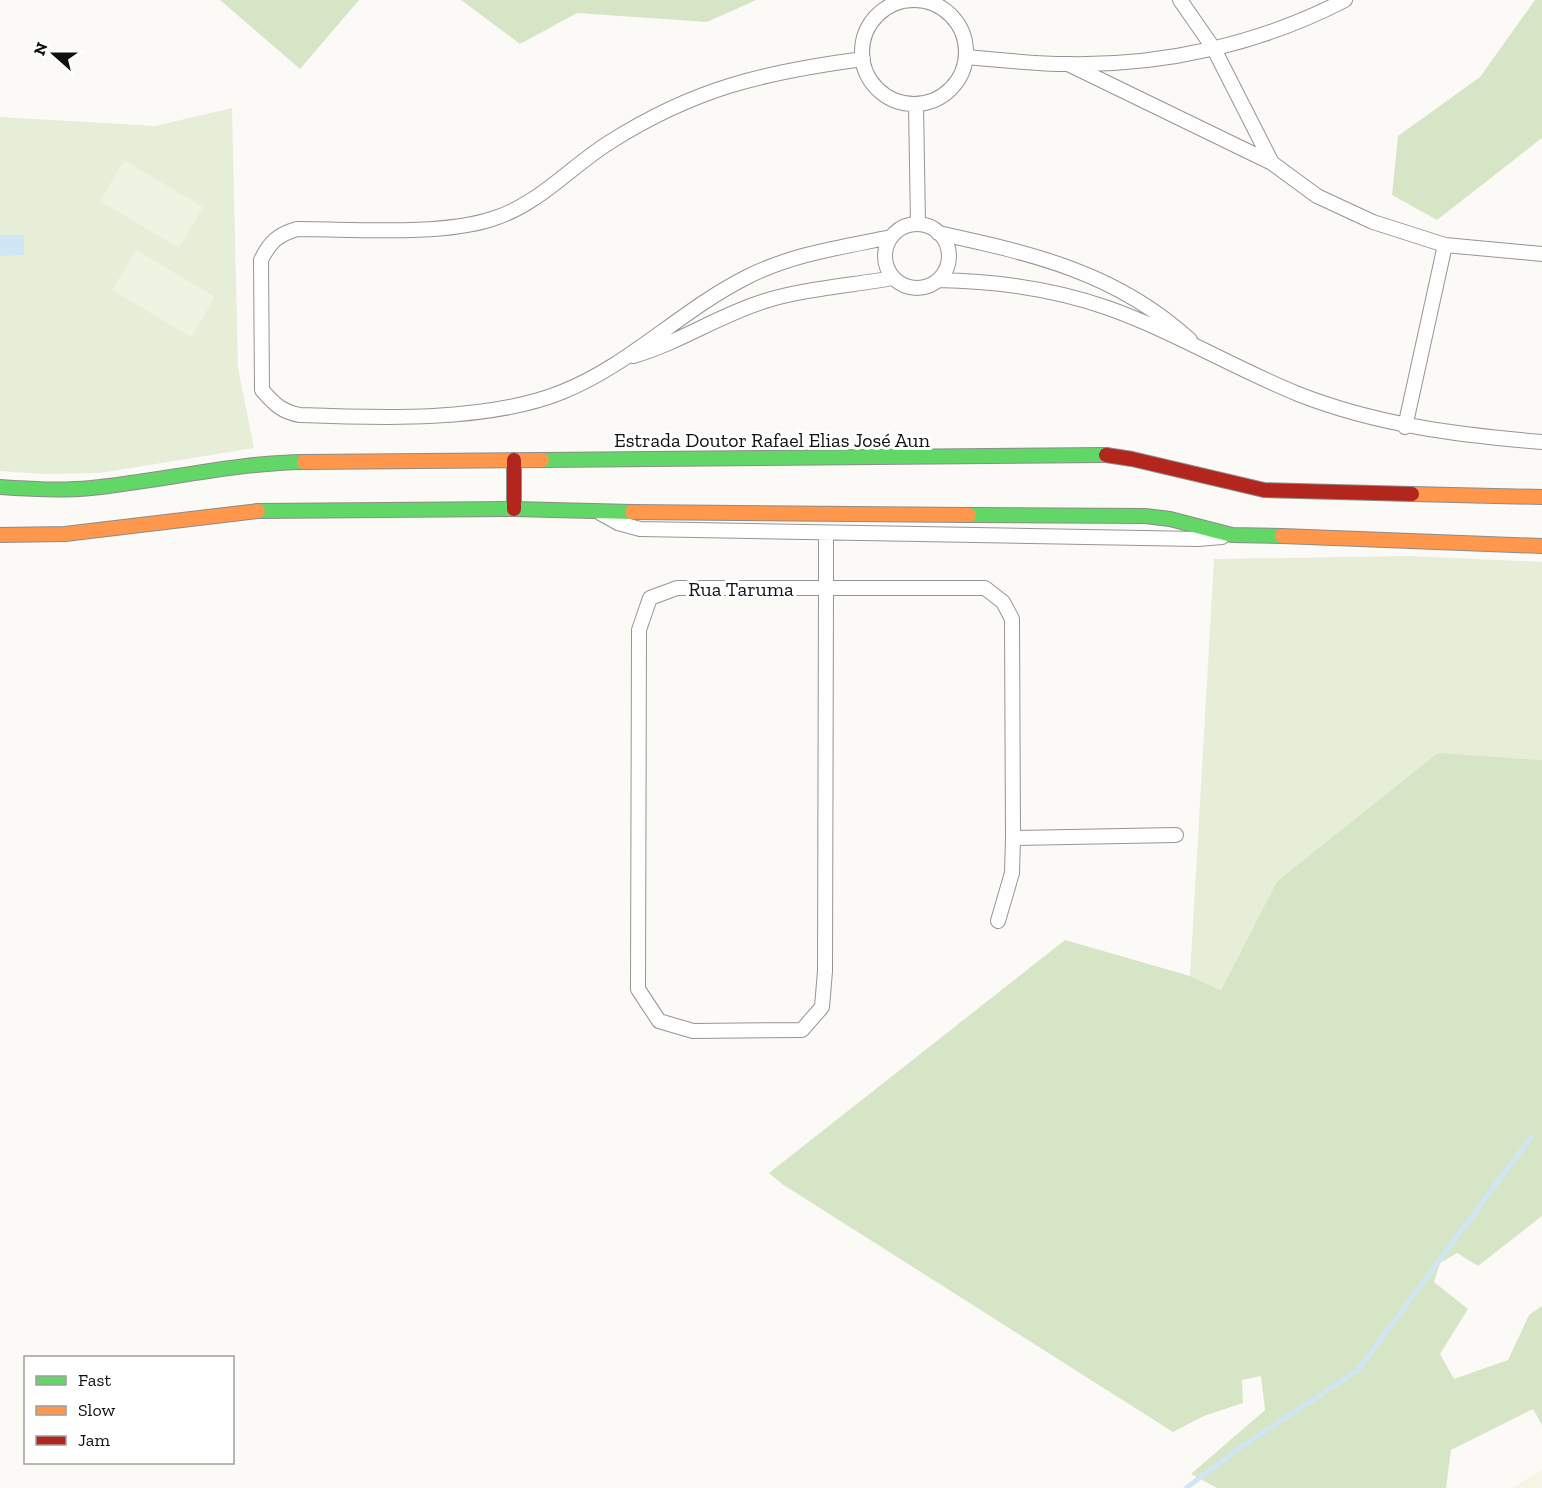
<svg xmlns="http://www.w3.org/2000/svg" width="1542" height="1488" viewBox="0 0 1542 1488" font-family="'Zilla Slab',serif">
  <rect width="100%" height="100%" fill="#fcfaf6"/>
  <!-- farmland -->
  <path fill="#f6f4e4" d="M1542 1470V1488H1512Z"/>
  <!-- green -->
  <path fill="#e6eed8" d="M232 108 238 368 254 448 100 473 42 474 0 471V117L155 126Z
    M1408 556 1542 562V760L1438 754 1277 881 1221 990 1190 976 1214 559Z"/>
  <!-- forest -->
  <path fill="#d7e5c7" d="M220 0H359L300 69Z
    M461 0H756L707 22 577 13 520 44Z
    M1535 0H1542V138L1437 220 1392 195 1398 136 1480 77Z
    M1438 753 1542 760V1216L1478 1266 1457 1253 1440 1263 1434 1282 1468 1309 1440 1354 1454 1379 1508 1360 1529 1315 1542 1306V1425L1533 1409 1451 1450 1446 1488H1217L1191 1474 1265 1410 1261 1376 1242 1380 1243 1403 1204 1416 1173 1432 782 1184 769 1173 1065 940 1190 976 1221 990 1277 881Z"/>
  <!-- pitch -->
  <path fill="#eff3e2" d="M124 160 203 207 179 248 100 201Z
    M136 250 215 297 191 337 112 290Z"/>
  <!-- water -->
  <path fill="#d0e6f2" d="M0 235H24V255L0 256Z"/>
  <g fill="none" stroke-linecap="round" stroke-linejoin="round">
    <!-- stream -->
    <path stroke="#d0e6f2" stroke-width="5" d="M1186 1488 1244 1445 1358 1370 1531 1137"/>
    <defs>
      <path id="street" d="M862 52a52 52 0 1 1 104 0a52 52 0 1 1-104 0Z
        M1180 0 1214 49 1272 163
        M967 57C1000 60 1034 64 1067 64 1163 66 1260 44 1345 0
        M863 59C765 72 695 88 610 142 570 167 538 205 492 219 440 236 353 229 297 229 277 235 270 242 261 260L262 390C274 404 282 412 300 415 380 418 488 422 562 392 630 365 681 310 747 277 792 254 843 247 891 237
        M1068 64 1272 163 1317 196 1373 222 1445 245 1542 254
        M916 105 918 224
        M885 256a32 32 0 1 1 64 0a32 32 0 1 1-64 0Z
        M938 233C1033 254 1116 272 1190 340
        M938 280C995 281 1054 289 1108 308 1173 331 1234 368 1298 394 1377 425 1458 435 1542 442
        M633 356C679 343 719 315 765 301 802 289 854 285 893 278
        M1405 427 1445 245
        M600 513 618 523 640 529 1198 539 1222 537
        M826 534V589L825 971 822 1007 802 1030 693 1031 659 1021 638 989 639 630 650 598 677 588H985L1003 602 1012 619 1013 838 1012 873 998 921
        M1013 838 1176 835"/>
      <path id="fast" d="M542 460 1106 455
        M0 487C30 489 61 491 91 488 162 481 232 463 304 462
        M258 511 514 509 632 512
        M969 515 1145 516 1170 519 1232 535 1282 536"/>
      <path id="slow" d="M304 462 542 460
        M1412 494 1542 497
        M632 512 969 515
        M0 535 65 534 258 511
        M1282 536 1542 546"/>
      <path id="jam" d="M1106 455 1132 459 1264 490 1412 494
        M514 460V509"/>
    </defs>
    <!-- street casing -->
    <use href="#street" stroke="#969594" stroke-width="16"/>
    <!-- fast casing -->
    <use href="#fast" stroke="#8d8c8a" stroke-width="16"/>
    <!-- slow casing -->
    <use href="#slow" stroke="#8d8c8a" stroke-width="16"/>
    <!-- jam casing -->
    <use href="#jam" stroke="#8d8c8a" stroke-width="16"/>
    <!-- street -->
    <use href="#street" stroke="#fffefe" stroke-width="14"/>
    <!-- fast -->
    <use href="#fast" stroke="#63d668" stroke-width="14"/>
    <!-- slow -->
    <use href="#slow" stroke="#ff974d" stroke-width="14"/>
    <!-- jam -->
    <use href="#jam" stroke="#b3261e" stroke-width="14"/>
  </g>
  <g text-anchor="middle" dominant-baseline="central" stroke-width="6" stroke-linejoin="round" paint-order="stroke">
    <!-- street labels -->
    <g font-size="20" fill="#101010" stroke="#fff">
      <text x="772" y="440">Estrada Doutor Rafael Elias José Aun</text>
      <text x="741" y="589">Rua Taruma</text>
    </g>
  </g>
  <!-- legend -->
  <rect x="24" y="1356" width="210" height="108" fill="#ffffff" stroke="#9f9f9f" stroke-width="1.5"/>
  <rect x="36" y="1376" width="30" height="9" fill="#63d668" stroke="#9f9f9f" stroke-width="1.5"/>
  <text x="78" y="1386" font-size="18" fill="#101010">Fast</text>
  <rect x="36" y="1406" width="30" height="9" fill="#ff974d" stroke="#9f9f9f" stroke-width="1.5"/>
  <text x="78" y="1416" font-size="18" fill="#101010">Slow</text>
  <rect x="36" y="1436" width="30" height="9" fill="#b3261e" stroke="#9f9f9f" stroke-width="1.5"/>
  <text x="78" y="1446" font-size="18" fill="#101010">Jam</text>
  <!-- north arrow -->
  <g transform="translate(54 54) rotate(291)" stroke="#ffffff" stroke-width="4.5" paint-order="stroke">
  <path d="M0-4.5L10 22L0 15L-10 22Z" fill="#101010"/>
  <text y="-9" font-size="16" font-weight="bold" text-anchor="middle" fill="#101010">N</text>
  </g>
</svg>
